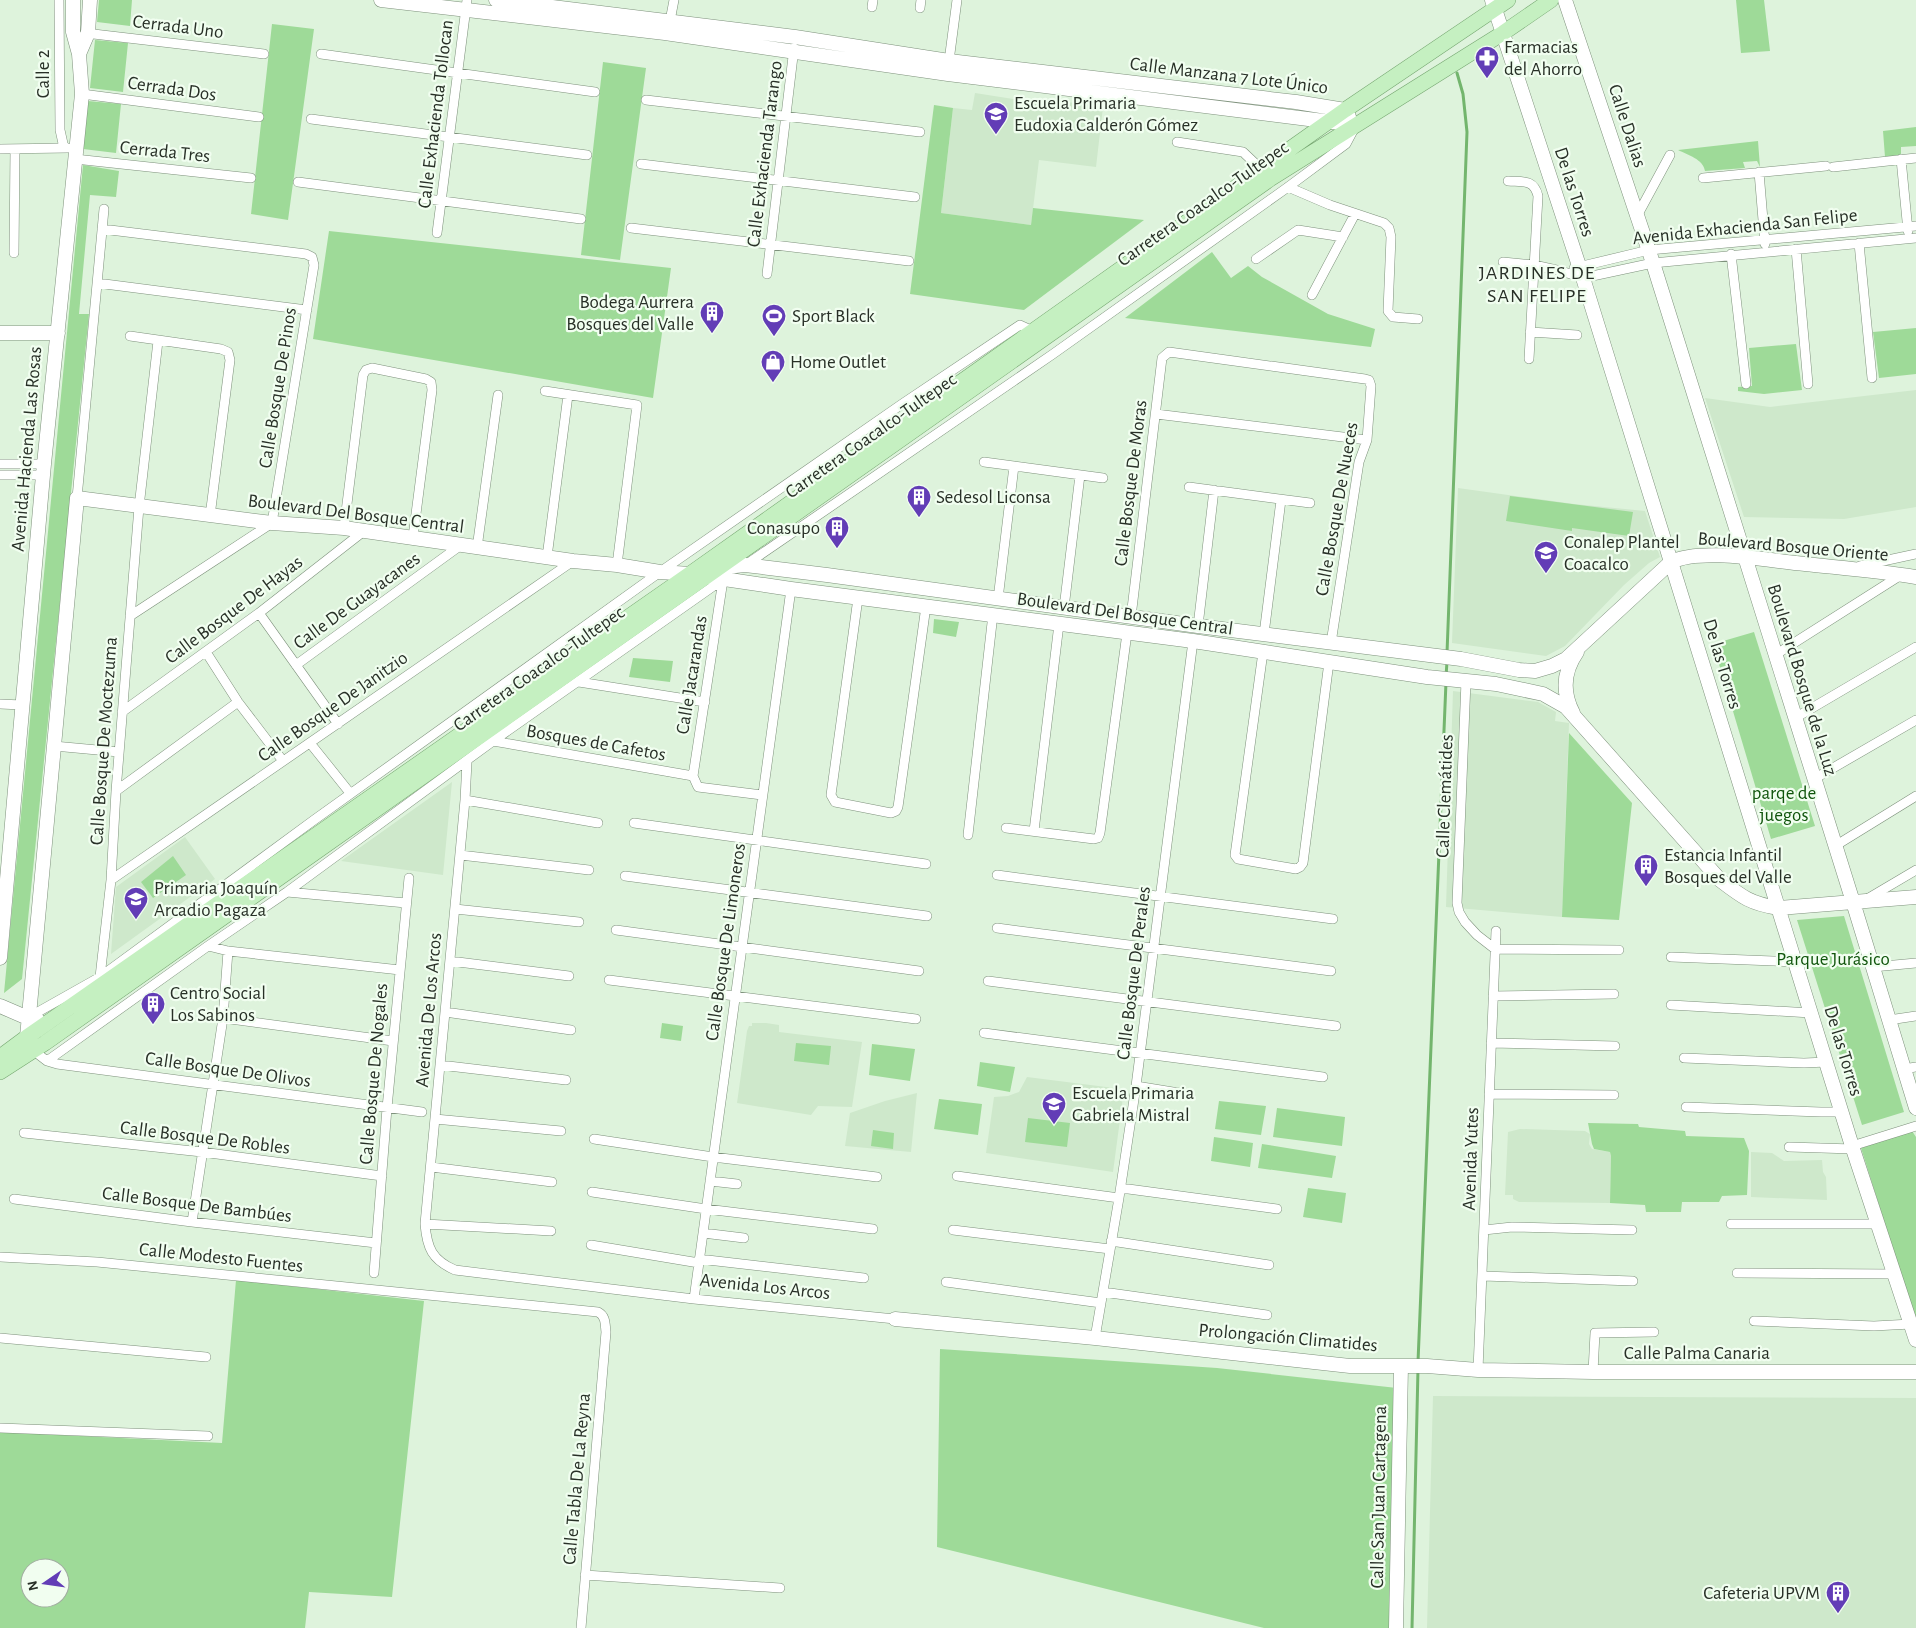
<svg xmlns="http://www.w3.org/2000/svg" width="1916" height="1628" viewBox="0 0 1916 1628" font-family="'Alegreya Sans',sans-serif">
  <rect width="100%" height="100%" fill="#def3dc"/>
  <!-- built -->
  <path fill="#cee8cb" d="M975 93 1045 104 1046 99 1103 107 1096 167 1039 160 1031 225 941 213 953 108 972 110Z
    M1916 390V507L1844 519 1744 517 1705 398 1770 407Z
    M1458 488 1574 504 1645 511 1660 557 1649 563 1624 585 1565 646 1546 656 1452 643Z
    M1453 691 1538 702 1556 712 1555 721 1569 723 1562 917 1446 907Z
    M452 782 443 875 341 861Z
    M185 837 215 879 111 954 116 887Z
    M752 1023H766L779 1025V1032L862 1042 852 1107 818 1106 811 1115 737 1103 747 1031 749 1026H752Z
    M1027 1077 1114 1088 1113 1095 1123 1097 1113 1172 986 1153 994 1097 1008 1096 1019 1092Z
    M917 1093 911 1152 845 1146 850 1113 885 1101Z
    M1520 1129 1585 1131 1590 1134 1589 1144 1592 1149 1610 1152 1611 1156 1610 1203 1519 1202 1513 1199V1195H1505L1508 1132Z
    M1751 1152 1772 1153 1784 1161 1822 1160 1823 1172 1826 1177 1827 1200 1751 1197Z
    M1433 1396 1916 1398V1628H1427Z"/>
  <!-- green -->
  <path fill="#9eda98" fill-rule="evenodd" d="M99 0H132L130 26 97 22Z
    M1736 0H1764L1770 51 1741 53Z
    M272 24 314 29 288 220 251 214Z
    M95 40 128 43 123 92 90 88Z
    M603 62 646 68 620 260 581 255Z
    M88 101 121 104 116 153 83 149Z
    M934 105 953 108 941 213 1031 225 1033 208 1144 220 1024 310 910 294Z
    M1916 127V146L1901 147V155L1885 157 1883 131Z
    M1758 141 1760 167 1757 161 1743 162 1745 168 1705 171C1703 159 1688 155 1678 150Z
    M83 165 119 171 116 197 90 195 79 314H89L22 979 4 993Z
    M329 231 671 268 653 398 313 339Z
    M1212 252 1231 278 1248 266 1262 277 1328 314 1375 329 1371 347 1125 318Z
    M1916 328V374L1879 378 1873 332Z
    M1796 344 1802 390 1764 394 1738 391V387L1752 386 1749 348Z
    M1510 496 1633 512 1629 536 1572 528V531L1506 521Z
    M934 619 959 622 956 637 933 633Z
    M1754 632 1815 826 1771 839 1713 644Z
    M633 658 673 661 670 682 629 677Z
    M1569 733 1632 803 1619 920 1562 917Z
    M173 856 186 875 153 898 141 882Z
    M1844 916 1904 1112 1862 1125 1797 920Z
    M662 1023 683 1026 681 1041 660 1038Z
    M796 1043 831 1046 829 1065 794 1061Z
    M872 1044 915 1049 910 1081 869 1075Z
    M980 1062 1015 1067 1010 1092 977 1086Z
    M939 1099 982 1104 978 1135 934 1129Z
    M1219 1101 1266 1106 1261 1135 1215 1129Z
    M1277 1108 1345 1117 1342 1146 1273 1137Z
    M1028 1118 1070 1123 1067 1147 1025 1142Z
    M1588 1123 1638 1124 1639 1127 1685 1131 1686 1136 1744 1138 1749 1151 1747 1195 1722 1196 1719 1202H1682L1681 1212H1646L1645 1205 1610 1203 1611 1156 1610 1152 1594 1149 1592 1144Z
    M873 1130 894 1133 893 1149 871 1146Z
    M1912 1131 1916 1137V1322L1861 1148Z
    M1214 1137 1253 1143 1250 1167 1211 1161Z
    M1262 1144 1336 1156 1332 1178 1258 1168Z
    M1308 1188 1346 1193 1342 1223 1303 1217Z
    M236 1280 424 1301 392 1597 309 1592 305 1628H0V1432L222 1443ZM30 1568H60V1598H30Z
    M940 1349 1217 1368 1397 1388 1391 1628H1264L937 1547Z"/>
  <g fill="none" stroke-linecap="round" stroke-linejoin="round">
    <!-- stream -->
    <path stroke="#73b56d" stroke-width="3" d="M1447 653 1467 132 1463 94 1457 73
      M1446 676 1447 662
      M1418 1362 1446 682
      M1412 1628 1418 1369"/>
    <defs>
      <path id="street" d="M59 0 60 130 64 148
        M872 7 873 0
        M920 8 921 0
        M670 21 674 0
        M85 33 264 54
        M321 54 595 92
        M949 61 957 0
        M82 94 259 117
        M646 100 920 132
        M311 119 587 155
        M1177 142 1243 152 1262 170
        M0 149 68 148
        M75 159 251 178
        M1901 159 1908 231
        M641 164 915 197
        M1833 167 1916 158
        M1759 172 1765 244
        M1703 178 1826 166
        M1508 181C1523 182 1534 179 1538 196L1529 359
        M298 182 581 219
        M1288 187 1330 205 1384 223 1389 228 1391 237 1388 311 1393 317 1418 319
        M1637 216 1670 155
        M631 228 909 261
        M102 229 306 254 312 257 314 265 272 523 130 616
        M437 233 467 0
        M1859 243 1872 378
        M1796 249 1808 384
        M14 253 15 149
        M1731 254 1746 384
        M1256 259 1298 230 1343 237
        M1503 262 1534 265 1561 271 1583 278 1653 263 1916 238
        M1574 268 1649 250 1916 226
        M767 274 794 48
        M97 283 307 310
        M1312 295 1355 214
        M1530 332 1577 335
        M130 336 221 349 228 352 230 360 210 516
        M545 391 637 405 617 565
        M1156 414 1367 440
        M984 462 1103 478
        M0 464H44
        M0 475H44
        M1189 487 1310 503
        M77 498 104 209
        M344 528 363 375 366 370 372 368 426 379 431 382 432 390 413 537
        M477 548 498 395
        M547 557 568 395
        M744 566 1053 354 1288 187 1346 144 1354 129
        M1860 566 1916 554
        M858 598 831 795 835 802 891 813 896 811 898 807 926 606
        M998 599 1014 466
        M1064 608 1080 475
        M259 613 338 724
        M1131 617 1162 358 1169 352 1365 379 1369 380 1371 386 1367 440 1359 462 1331 643
        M1198 626 1214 490
        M1264 634 1281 500
        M206 652 238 702 283 761
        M1263 652 1235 855 1238 859 1296 869 1300 867 1303 863 1329 662
        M1775 655 1901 575
        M296 665 461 545
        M1466 681 1457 903 1459 912 1465 922 1477 935 1495 949 1619 950
        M579 682 705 702
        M0 704 22 705
        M122 712 259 613 364 531
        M1795 718 1916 647
        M493 741 693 776
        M310 743 350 793
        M54 746 119 752
        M467 762 465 800 425 1224C427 1248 432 1260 455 1270L694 1299 895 1319
        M693 776 723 580
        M693 776 698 787 762 795
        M1814 779 1916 720
        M116 791 238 702
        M465 800 598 823
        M634 823 926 864
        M1006 828 1094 839 1098 838 1100 833 1127 633
        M1034 831 1059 624
        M968 835 993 614
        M1835 846 1916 796
        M460 855 589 870
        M997 875 1333 919
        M625 876 927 916
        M111 880 573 561
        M287 892 406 903
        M1867 899 1916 870
        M455 909 579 922
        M997 928 1331 971
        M616 930 919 971
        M208 946 228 951 400 970
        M1671 957 1796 962
        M450 961 569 976
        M1873 967 1916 963
        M100 977 111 880 116 791 139 507 158 341
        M609 980 916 1019
        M988 981 1336 1026
        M1493 996 1614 994
        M1671 1005 1811 1013
        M445 1012 571 1030
        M29 1017 100 977 314 820 660 572 902 404 1020 325 1033 331
        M223 1018 393 1041
        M1889 1020 1916 1016
        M984 1033 1323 1077
        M1491 1043 1615 1046
        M34 1051 47 1061 57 1064 422 1112
        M1684 1058 1804 1063 1827 1062
        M47 1061 208 946 287 892 493 741 725 578
        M440 1065 566 1080
        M1904 1069 1916 1067
        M1136 1086 1179 1093
        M1489 1094 1614 1095
        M1686 1107 1821 1112H1842
        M435 1119 561 1131
        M24 1133 202 1152 382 1176
        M594 1139 713 1157 877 1177
        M1852 1146 1916 1126
        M1789 1147 1853 1149
        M431 1167 552 1182
        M957 1176 1119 1198
        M710 1181 737 1184
        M1121 1188 1277 1209
        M592 1192 706 1209 873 1229
        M14 1199 192 1222 376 1243
        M192 1222 223 1018 228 951
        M425 1224 551 1231
        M1731 1224H1877
        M953 1230 1110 1249
        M1484 1230 1512 1227 1632 1230
        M703 1233 744 1238
        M1111 1241 1269 1265
        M591 1245 699 1263
        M0 1257 97 1262 598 1312C606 1316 605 1324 606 1332L581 1628
        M699 1259 864 1278
        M374 1273 387 1108 409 878
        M1737 1273 1894 1274
        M1483 1276 1633 1281
        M946 1282 1101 1303
        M1103 1292 1267 1315
        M694 1299 791 589
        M1754 1321 1874 1326 1911 1324
        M0 1338 206 1357
        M1095 1338 1119 1198 1136 1086 1193 641
        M1478 1370 1496 931
        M1593 1372 1595 1333 1654 1332
        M0 1428 208 1436
        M585 1575 780 1588"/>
      <path id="secondary" d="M381 0 665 33 948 74 1356 125
        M496 0 795 37 949 61 1296 102 1345 110 1349 117
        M1492 0 1583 278 1852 1146 1916 1340
        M1565 0 1653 263 1853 902 1916 1108
        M79 54 88 33 90 0
        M0 333H58
        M716 568 745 565 827 575 1198 626 1461 659 1519 670 1535 671 1552 666 1566 659 1671 562C1702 547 1769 561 1805 564 1842 568 1879 571 1916 577
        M1573 713C1562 692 1563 672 1577 652
        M0 958 44 464 82 94 79 54 73 32V0
        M0 1006 28 1018 37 1019
        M31 1046 27 1037 77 498 272 523 344 528 573 561 617 565 660 572 690 574 791 589 1193 641 1427 677 1496 684 1543 694 1566 707 1720 880C1742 897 1751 904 1779 908L1916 897
        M895 1319 1095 1338 1350 1366H1427L1478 1370 1593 1372H1916
        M1396 1628 1401 1366"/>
      <path id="primary" d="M0 1057 27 1037 690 574 1345 110 1508 0
        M0 1072 45 1043 1270 179 1503 33 1551 0"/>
    </defs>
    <!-- street casing -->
    <use href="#street" stroke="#7e917c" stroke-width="10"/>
    <!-- secondary casing -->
    <use href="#secondary" stroke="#7e917c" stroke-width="15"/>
    <!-- primary casing -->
    <use href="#primary" stroke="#75a670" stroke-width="16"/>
    <!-- street -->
    <use href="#street" stroke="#fff" stroke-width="9"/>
    <!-- secondary -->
    <use href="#secondary" stroke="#fff" stroke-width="14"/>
    <!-- primary -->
    <use href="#primary" stroke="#c5f0c1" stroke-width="15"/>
  </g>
  <!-- icons -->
  <defs>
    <symbol id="pharmacy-pin" viewBox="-11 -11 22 30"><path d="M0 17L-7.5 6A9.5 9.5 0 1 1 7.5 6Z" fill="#623db6" stroke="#f1fef0"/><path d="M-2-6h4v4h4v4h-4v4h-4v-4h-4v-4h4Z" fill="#fff"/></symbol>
    <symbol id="school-pin" viewBox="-11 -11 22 30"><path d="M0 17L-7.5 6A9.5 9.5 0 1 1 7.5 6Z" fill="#623db6" stroke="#f1fef0"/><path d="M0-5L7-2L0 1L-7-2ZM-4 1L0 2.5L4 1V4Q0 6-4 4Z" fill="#fff"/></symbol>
    <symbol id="building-pin" viewBox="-11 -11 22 30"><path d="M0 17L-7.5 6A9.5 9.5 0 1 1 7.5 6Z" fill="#623db6" stroke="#f1fef0"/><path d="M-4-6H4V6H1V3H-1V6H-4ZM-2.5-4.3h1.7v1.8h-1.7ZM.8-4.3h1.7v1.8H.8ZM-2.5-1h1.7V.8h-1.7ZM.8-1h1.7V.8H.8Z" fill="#fff"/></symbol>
    <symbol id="stadium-pin" viewBox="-11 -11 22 30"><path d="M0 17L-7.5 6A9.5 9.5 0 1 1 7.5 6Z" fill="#623db6" stroke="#f1fef0"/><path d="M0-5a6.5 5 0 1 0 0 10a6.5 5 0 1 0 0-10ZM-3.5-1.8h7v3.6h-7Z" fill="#fff"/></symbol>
    <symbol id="shop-pin" viewBox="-11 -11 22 30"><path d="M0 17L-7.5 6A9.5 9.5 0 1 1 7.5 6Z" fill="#623db6" stroke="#f1fef0"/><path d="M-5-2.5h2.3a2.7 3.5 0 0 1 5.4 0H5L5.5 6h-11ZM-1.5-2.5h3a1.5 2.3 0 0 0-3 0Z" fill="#fff"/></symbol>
  </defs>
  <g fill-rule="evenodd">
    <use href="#pharmacy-pin" x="1473" y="44" width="28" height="38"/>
    <use href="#school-pin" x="982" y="100" width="28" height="38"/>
    <use href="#building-pin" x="698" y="299" width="28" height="38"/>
    <use href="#stadium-pin" x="760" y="302" width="28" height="38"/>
    <use href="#shop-pin" x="759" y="348" width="28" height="38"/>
    <use href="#building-pin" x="905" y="483" width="28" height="38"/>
    <use href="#building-pin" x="823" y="514" width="28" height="38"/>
    <use href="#school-pin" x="1532" y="539" width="28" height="38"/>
    <use href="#building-pin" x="1632" y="852" width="28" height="38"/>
    <use href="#school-pin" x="122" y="885" width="28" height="38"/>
    <use href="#building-pin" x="139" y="990" width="28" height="38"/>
    <use href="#school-pin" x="1040" y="1090" width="28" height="38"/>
    <use href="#building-pin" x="1824" y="1579" width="28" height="38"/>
  </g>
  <g text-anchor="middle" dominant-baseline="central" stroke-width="4.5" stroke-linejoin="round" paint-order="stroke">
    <!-- street labels -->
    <g font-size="19" fill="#283027" stroke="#f1fef0">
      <text transform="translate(178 27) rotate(7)">Cerrada Uno</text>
      <text transform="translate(43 74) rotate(-90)">Calle 2</text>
      <text transform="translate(1229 76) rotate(7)">Calle Manzana 7 Lote Único</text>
      <text transform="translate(172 89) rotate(8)">Cerrada Dos</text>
      <text transform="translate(436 114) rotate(-83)">Calle Exhacienda Tollocan</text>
      <text transform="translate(1627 126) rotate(72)">Calle Dalias</text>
      <text transform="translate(165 152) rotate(6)">Cerrada Tres</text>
      <text transform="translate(765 154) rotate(-83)">Calle Exhacienda Tarango</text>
      <text transform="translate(1574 192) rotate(72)">De las Torres</text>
      <text transform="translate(1203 204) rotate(-35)">Carretera Coacalco-Tultepec</text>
      <text transform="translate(1745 227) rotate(-6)">Avenida Exhacienda San Felipe</text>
      <text transform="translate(278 388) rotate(-81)">Calle Bosque De Pinos</text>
      <text transform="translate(871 436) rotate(-35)">Carretera Coacalco-Tultepec</text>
      <text transform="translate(27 449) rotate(-85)">Avenida Hacienda Las Rosas</text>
      <text transform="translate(1131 483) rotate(-83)">Calle Bosque De Moras</text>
      <text transform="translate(1337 509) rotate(-80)">Calle Bosque De Nueces</text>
      <text transform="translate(356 514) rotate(7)">Boulevard Del Bosque Central</text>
      <text transform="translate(1793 547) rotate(5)">Boulevard Bosque Oriente</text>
      <text transform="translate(357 601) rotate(-36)">Calle De Guayacanes</text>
      <text transform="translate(234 610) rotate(-37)">Calle Bosque De Hayas</text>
      <text transform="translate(1125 614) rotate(8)">Boulevard Del Bosque Central</text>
      <text transform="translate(1722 664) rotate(73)">De las Torres</text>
      <text transform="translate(539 669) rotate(-35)">Carretera Coacalco-Tultepec</text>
      <text transform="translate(692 675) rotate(-81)">Calle Jacarandas</text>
      <text transform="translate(1802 680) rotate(73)">Boulevard Bosque de la Luz</text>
      <text transform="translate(333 707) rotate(-35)">Calle Bosque De Janitzio</text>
      <text transform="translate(104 741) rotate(-86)">Calle Bosque De Moctezuma</text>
      <text transform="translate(596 743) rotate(10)">Bosques de Cafetos</text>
      <text transform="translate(1445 796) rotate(-88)">Calle Clemátides</text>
      <text transform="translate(726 942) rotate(-82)">Calle Bosque De Limoneros</text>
      <text transform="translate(1134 973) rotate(-83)">Calle Bosque De Perales</text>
      <text transform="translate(429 1010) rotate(-85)">Avenida De Los Arcos</text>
      <text transform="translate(1843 1051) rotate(73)">De las Torres</text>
      <text transform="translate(228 1070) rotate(8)">Calle Bosque De Olivos</text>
      <text transform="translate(374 1074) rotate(-85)">Calle Bosque De Nogales</text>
      <text transform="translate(205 1138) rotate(7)">Calle Bosque De Robles</text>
      <text transform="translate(1471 1159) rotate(-88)">Avenida Yutes</text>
      <text transform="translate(197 1205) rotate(7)">Calle Bosque De Bambúes</text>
      <text transform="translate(221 1258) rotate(6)">Calle Modesto Fuentes</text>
      <text transform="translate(765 1287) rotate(6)">Avenida Los Arcos</text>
      <text transform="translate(1288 1338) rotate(5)">Prolongación Climatides</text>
      <text x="1697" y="1353">Calle Palma Canaria</text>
      <text transform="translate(577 1479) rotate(-85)">Calle Tabla De La Reyna</text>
      <text transform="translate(1379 1497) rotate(-89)">Calle San Juan Cartagena</text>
    </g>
    <!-- poi labels -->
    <g font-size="19" fill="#283027" stroke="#f1fef0" text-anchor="start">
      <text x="1504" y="47">Farmacias<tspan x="1504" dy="22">del Ahorro</tspan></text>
      <text x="1014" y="103">Escuela Primaria<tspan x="1014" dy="22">Eudoxia Calderón Gómez</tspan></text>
      <text x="694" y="302" text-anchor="end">Bodega Aurrera<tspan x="694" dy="22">Bosques del Valle</tspan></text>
      <text x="792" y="316">Sport Black</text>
      <text x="790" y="362">Home Outlet</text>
      <text x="936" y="497">Sedesol Liconsa</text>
      <text x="820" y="528" text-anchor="end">Conasupo</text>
      <text x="1564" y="542">Conalep Plantel<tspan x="1564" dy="22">Coacalco</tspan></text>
      <text x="1664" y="855">Estancia Infantil<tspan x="1664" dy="22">Bosques del Valle</tspan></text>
      <text x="154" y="888">Primaria Joaquín<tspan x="154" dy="22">Arcadio Pagaza</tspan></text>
      <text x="170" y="993">Centro Social<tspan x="170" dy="22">Los Sabinos</tspan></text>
      <text x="1072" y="1093">Escuela Primaria<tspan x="1072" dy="22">Gabriela Mistral</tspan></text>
      <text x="1820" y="1593" text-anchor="end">Cafeteria UPVM</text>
    </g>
    <!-- park labels -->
    <g font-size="19" fill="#10550c" stroke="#f1fef0">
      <text x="1784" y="793">parqe de<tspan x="1784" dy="22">juegos</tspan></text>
      <text x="1833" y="959">Parque Jurásico</text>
    </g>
    <!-- neighbourhood labels -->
    <g font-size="20" letter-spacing="1" fill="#283027" stroke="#f1fef0">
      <text x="1537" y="273">JARDINES DE<tspan x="1537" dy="23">SAN FELIPE</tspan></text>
    </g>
  </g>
  <!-- north arrow -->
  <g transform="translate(45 1583) rotate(257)"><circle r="24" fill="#f1fef0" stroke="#a1aca0"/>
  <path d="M0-4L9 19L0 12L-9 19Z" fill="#623db6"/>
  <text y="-8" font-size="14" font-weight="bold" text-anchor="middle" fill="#283027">N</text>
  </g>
</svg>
